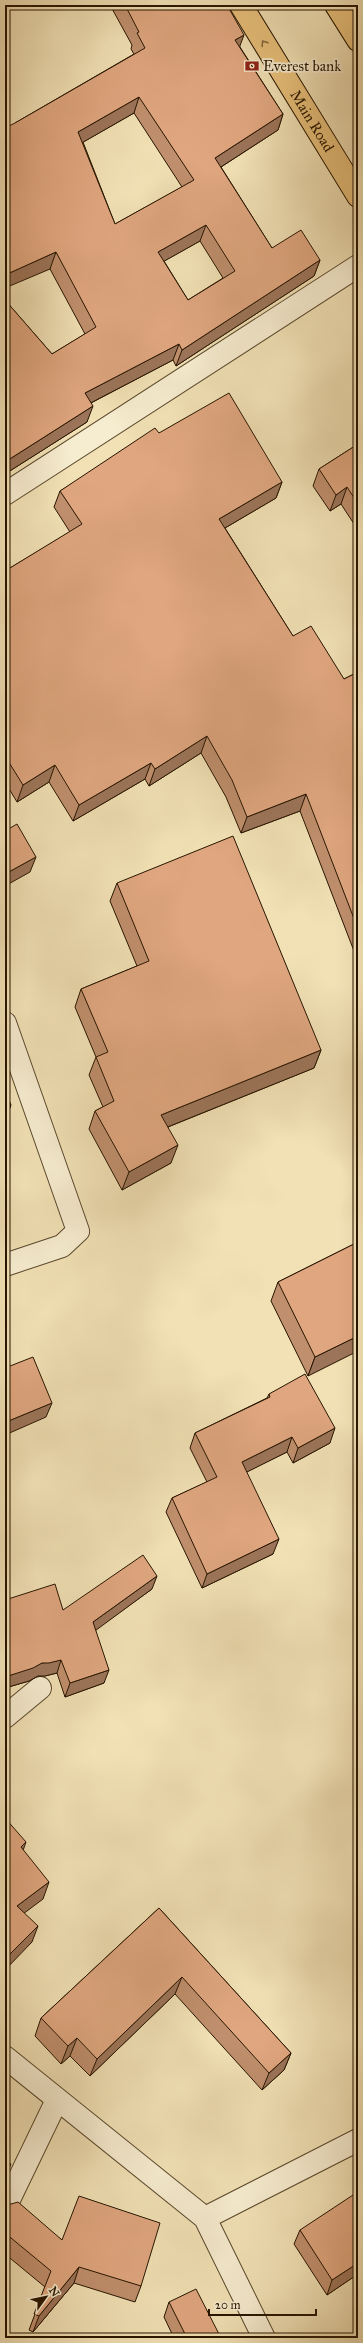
<svg xmlns="http://www.w3.org/2000/svg" width="363" height="2343" viewBox="0 0 363 2343" font-family="'IM FELL Great Primer',serif">
  <rect width="100%" height="100%" fill="#f1e1b5"/>
  <filter id="stains"><feTurbulence type="fractalNoise" baseFrequency=".005" numOctaves="4"/><feColorMatrix values="0 0 0 0 .2 0 0 0 0 .09 0 0 0 0 .02 0 0 0 .5 -.17"/></filter>
  <radialGradient id="worn" r=".72"><stop offset=".6" stop-color="#630" stop-opacity="0"/><stop offset="1" stop-color="#630" stop-opacity=".3"/></radialGradient>
  <g fill="none" stroke-linecap="round" stroke-linejoin="round">
    <defs>
      <path id="minor" d="M5 494 358 266
        M5 1023 78 1231 62 1246 5 1265
        M5 1717 40 1688
        M5 2057 205 2218 264 2338
        M5 2208 57 2100
        M205 2218 358 2140"/>
      <g id="major">
        <path id="s1" d="M241 5 358 196"/>
        <path d="M336 5 358 40"/>
      </g>
    </defs>
    <!-- minor casing -->
    <use href="#minor" stroke="#5a482d" stroke-width="24"/>
    <!-- major casing -->
    <use href="#major" stroke="#271500" stroke-width="24"/>
    <!-- minor -->
    <use href="#minor" stroke="#f6eccf" stroke-width="22"/>
    <!-- major -->
    <use href="#major" stroke="#e8c07a" stroke-width="22"/>
  </g>
  <!-- wall -->
  <path fill="#c08f6d" stroke="#271500" fill-rule="evenodd" d="M110 5H227L240 47 283 114 278 130 221 167 272 248 320 260 314 276 176 366 173 360 91 403 87 422 5 474V300L52 354 85 334 50 269 15 123 134 54 131 49 132 45ZM134 113 182 187 115 224 83 142ZM200 241 223 278 188 300 164 261Z
    M159 433 282 482 276 498 225 528 293 636 344 679 358 672V950L354 951 300 811 241 833 226 797 201 753 149 786 145 779 73 821 49 782 17 802 5 782V571L70 532 54 507 60 491Z
    M358 444V530L341 504 330 511 313 486 319 469Z
    M117 883 321 1050 314 1068 168 1127 171 1163 122 1190 89 1129 95 1111 103 1107 89 1075 96 1057 75 1007 81 989 137 966 110 901Z
    M358 1242 308 1376 271 1301 278 1282Z
    M269 1394 330 1443 293 1463 287 1452 246 1472 273 1554 202 1588 166 1512 172 1498 207 1482 190 1448 195 1433 267 1398Z
    M152 1589 95 1630 104 1683 65 1697 57 1673 45 1676H38L29 1681 5 1688V1600L63 1610Z
    M159 1908 291 2053 284 2070 262 2090 175 1994 90 2076 70 2056 61 2064 35 2036 41 2018Z
    M5 2203 62 2240 141 2286 135 2302 74 2283 33 2332 29 2330 45 2287 5 2254Z
    M300 2230 358 2274 327 2295 294 2244Z
    M169 2302 220 2336 219 2338H174L164 2317Z"/>
  <!-- shaded-wall -->
  <path fill="#9c7459" stroke="#271500" d="M244 35 238 51 235 40Z
    M139 97 134 113 73 148 78 132Z
    M283 114 278 130 210 174 215 158Z
    M206 225 200 241 152 268 158 252Z
    M56 252 50 269 5 288V275Z
    M320 260 314 276 176 366 182 350Z
    M179 344 173 360 79 409 85 393Z
    M93 406 87 422 5 474V462Z
    M282 482 276 498 213 535 219 519Z
    M347 487 341 504 330 511 336 495Z
    M207 736 201 753 149 786 155 769Z
    M151 763 145 779 73 821 79 805Z
    M55 765 49 782 17 802 23 785Z
    M306 794 300 811 241 833 247 817Z
    M36 857 30 872 5 886V874Z
    M358 941V950L354 951Z
    M8 1039 5 1047V1041Z
    M321 1050 314 1068 155 1132 161 1115Z
    M11 1105 6 1120H5V1108Z
    M178 1145 171 1163 122 1190 129 1172Z
    M8 1301 5 1309V1303Z
    M358 1336V1351L308 1376 315 1357Z
    M52 1403 46 1417 5 1435V1426L6 1422Z
    M335 1428 330 1443 293 1463 298 1448Z
    M292 1437 287 1452 237 1477 242 1462Z
    M279 1539 273 1554 202 1588 207 1574Z
    M157 1576 152 1589 88 1636 93 1622Z
    M61 1660 57 1673 45 1676H38L29 1681 5 1688V1677L42 1663Z
    M109 1670 104 1683 65 1697 70 1683Z
    M26 1842 20 1859 21 1847Z
    M49 1882 43 1899 11 1923 17 1906Z
    M38 1926 32 1942 5 1970V1959Z
    M182 1977 175 1994 90 2076 97 2059Z
    M77 2038 70 2056 61 2064 68 2046Z
    M291 2053 284 2070 262 2090 269 2073Z
    M358 2263V2274L327 2295 332 2280Z
    M79 2267 74 2283 33 2332 39 2316Z"/>
  <!-- building -->
  <path fill="#dfa67f" stroke="#271500" fill-rule="evenodd" d="M125 5H227L244 35 235 40 283 114 215 158 272 248 301 230 320 260 182 350 179 344 85 393 93 406 5 462V300L52 354 96 327 56 252 5 275V128L15 123 145 48 137 33 139 32ZM139 97 194 180 115 224 78 132ZM206 225 235 271 188 300 158 252Z
    M229 393 282 482 219 519 293 636 311 626 344 679 358 672V929L306 794 247 817 232 780 207 736 155 769 151 763 79 805 55 765 23 785 5 756V571L82 524 60 491 155 428 159 433Z
    M358 444V504L347 487 336 495 319 469Z
    M17 824 36 857 5 874V831Z
    M233 836 321 1050 161 1115 178 1145 129 1172 95 1111 114 1101 96 1057 108 1052 81 989 149 961 117 883Z
    M5 1032 8 1039 5 1041Z
    M5 1090 11 1105 5 1108Z
    M358 1242V1336L315 1357 278 1282Z
    M5 1296 8 1301 5 1303Z
    M33 1357 52 1403 6 1422 5 1419V1368Z
    M305 1374 335 1428 298 1448 292 1437 242 1462 279 1539 207 1574 172 1498 217 1477 195 1433 270 1397 269 1394Z
    M143 1555 157 1576 93 1622 109 1670 70 1683 61 1660 49 1663H42L33 1668 5 1677V1600L55 1584 63 1610Z
    M5 1818 26 1842 21 1847 49 1882 17 1906 38 1926 5 1959Z
    M159 1908 291 2053 269 2073 182 1977 97 2059 77 2038 68 2046 41 2018Z
    M5 2161 11 2164 5 2177Z
    M353 2195 358 2203V2263L332 2280 300 2230Z
    M79 2196 160 2223 141 2286 79 2267 39 2316 34 2314 51 2271 5 2233V2203L11 2204 18 2202 62 2240Z
    M196 2289 220 2336 215 2338H187L169 2302Z"/>
  <!-- one-way arrows -->
  <defs><path id="oneway-chevron" d="M-2-3.5L2.5 0L-2 3.5" fill="none" stroke-width="1.6" stroke-linecap="round" stroke-linejoin="round"/></defs>
  <use stroke="#886a3d" href="#oneway-chevron" transform="translate(264 43) rotate(-122)"/>
  <!-- icons -->
  <defs>
    <symbol id="bank-bare" viewBox="-9 -9 18 18"><path d="M-6-4H6V4H-6ZM0-2.3a2.3 2.3 0 1 0 0 4.6a2.3 2.3 0 1 0 0-4.6Z" fill="#8f2418" stroke="#f6eccf" stroke-width="2.5" paint-order="stroke"/></symbol>
  </defs>
  <g fill-rule="evenodd">
    <use href="#bank-bare" x="242" y="56" width="20" height="20"/>
  </g>
  <g text-anchor="middle" dominant-baseline="central" stroke-width="3.5" stroke-linejoin="round" paint-order="stroke">
    <!-- poi labels -->
    <g font-size="15" fill="#271500" stroke="#f6eccf" text-anchor="start">
      <text x="263" y="66">Everest bank</text>
    </g>
    <!-- street labels -->
    <g font-size="15" fill="#271500" stroke="#f6eccf">
      <text stroke="none"><textPath href="#s1" startOffset="136">Main Road</textPath></text>
    </g>
  </g>
  <!-- margin -->
  <rect width="363" height="2343" fill="none" stroke="#f1e1b5" stroke-width="20"/>
  <rect x="6" y="6" width="351" height="2331" fill="none" stroke="#271500" stroke-width="2"/>
  <rect x="10" y="10" width="343" height="2323" fill="none" stroke="#271500"/>
  <!-- north arrow -->
  <g transform="translate(46 2297) rotate(57)" stroke="#f6eccf" stroke-width="3" paint-order="stroke">
  <path d="M0-3L7 15L0 10L-7 15Z" fill="#271500"/>
  <text y="-6" font-size="11" font-weight="bold" text-anchor="middle" fill="#271500">N</text>
  </g>
  <!-- scale -->
  <path d="M209 2309v6h107v-6" fill="none" stroke="#271500" stroke-width="2"/>
  <text x="215" y="2309" font-size="12" fill="#271500" stroke="#f6eccf" stroke-width="3" paint-order="stroke">20 m</text>
  <rect width="100%" height="100%" filter="url(#stains)"/>
  <rect width="100%" height="100%" fill="url(#worn)"/>
</svg>
